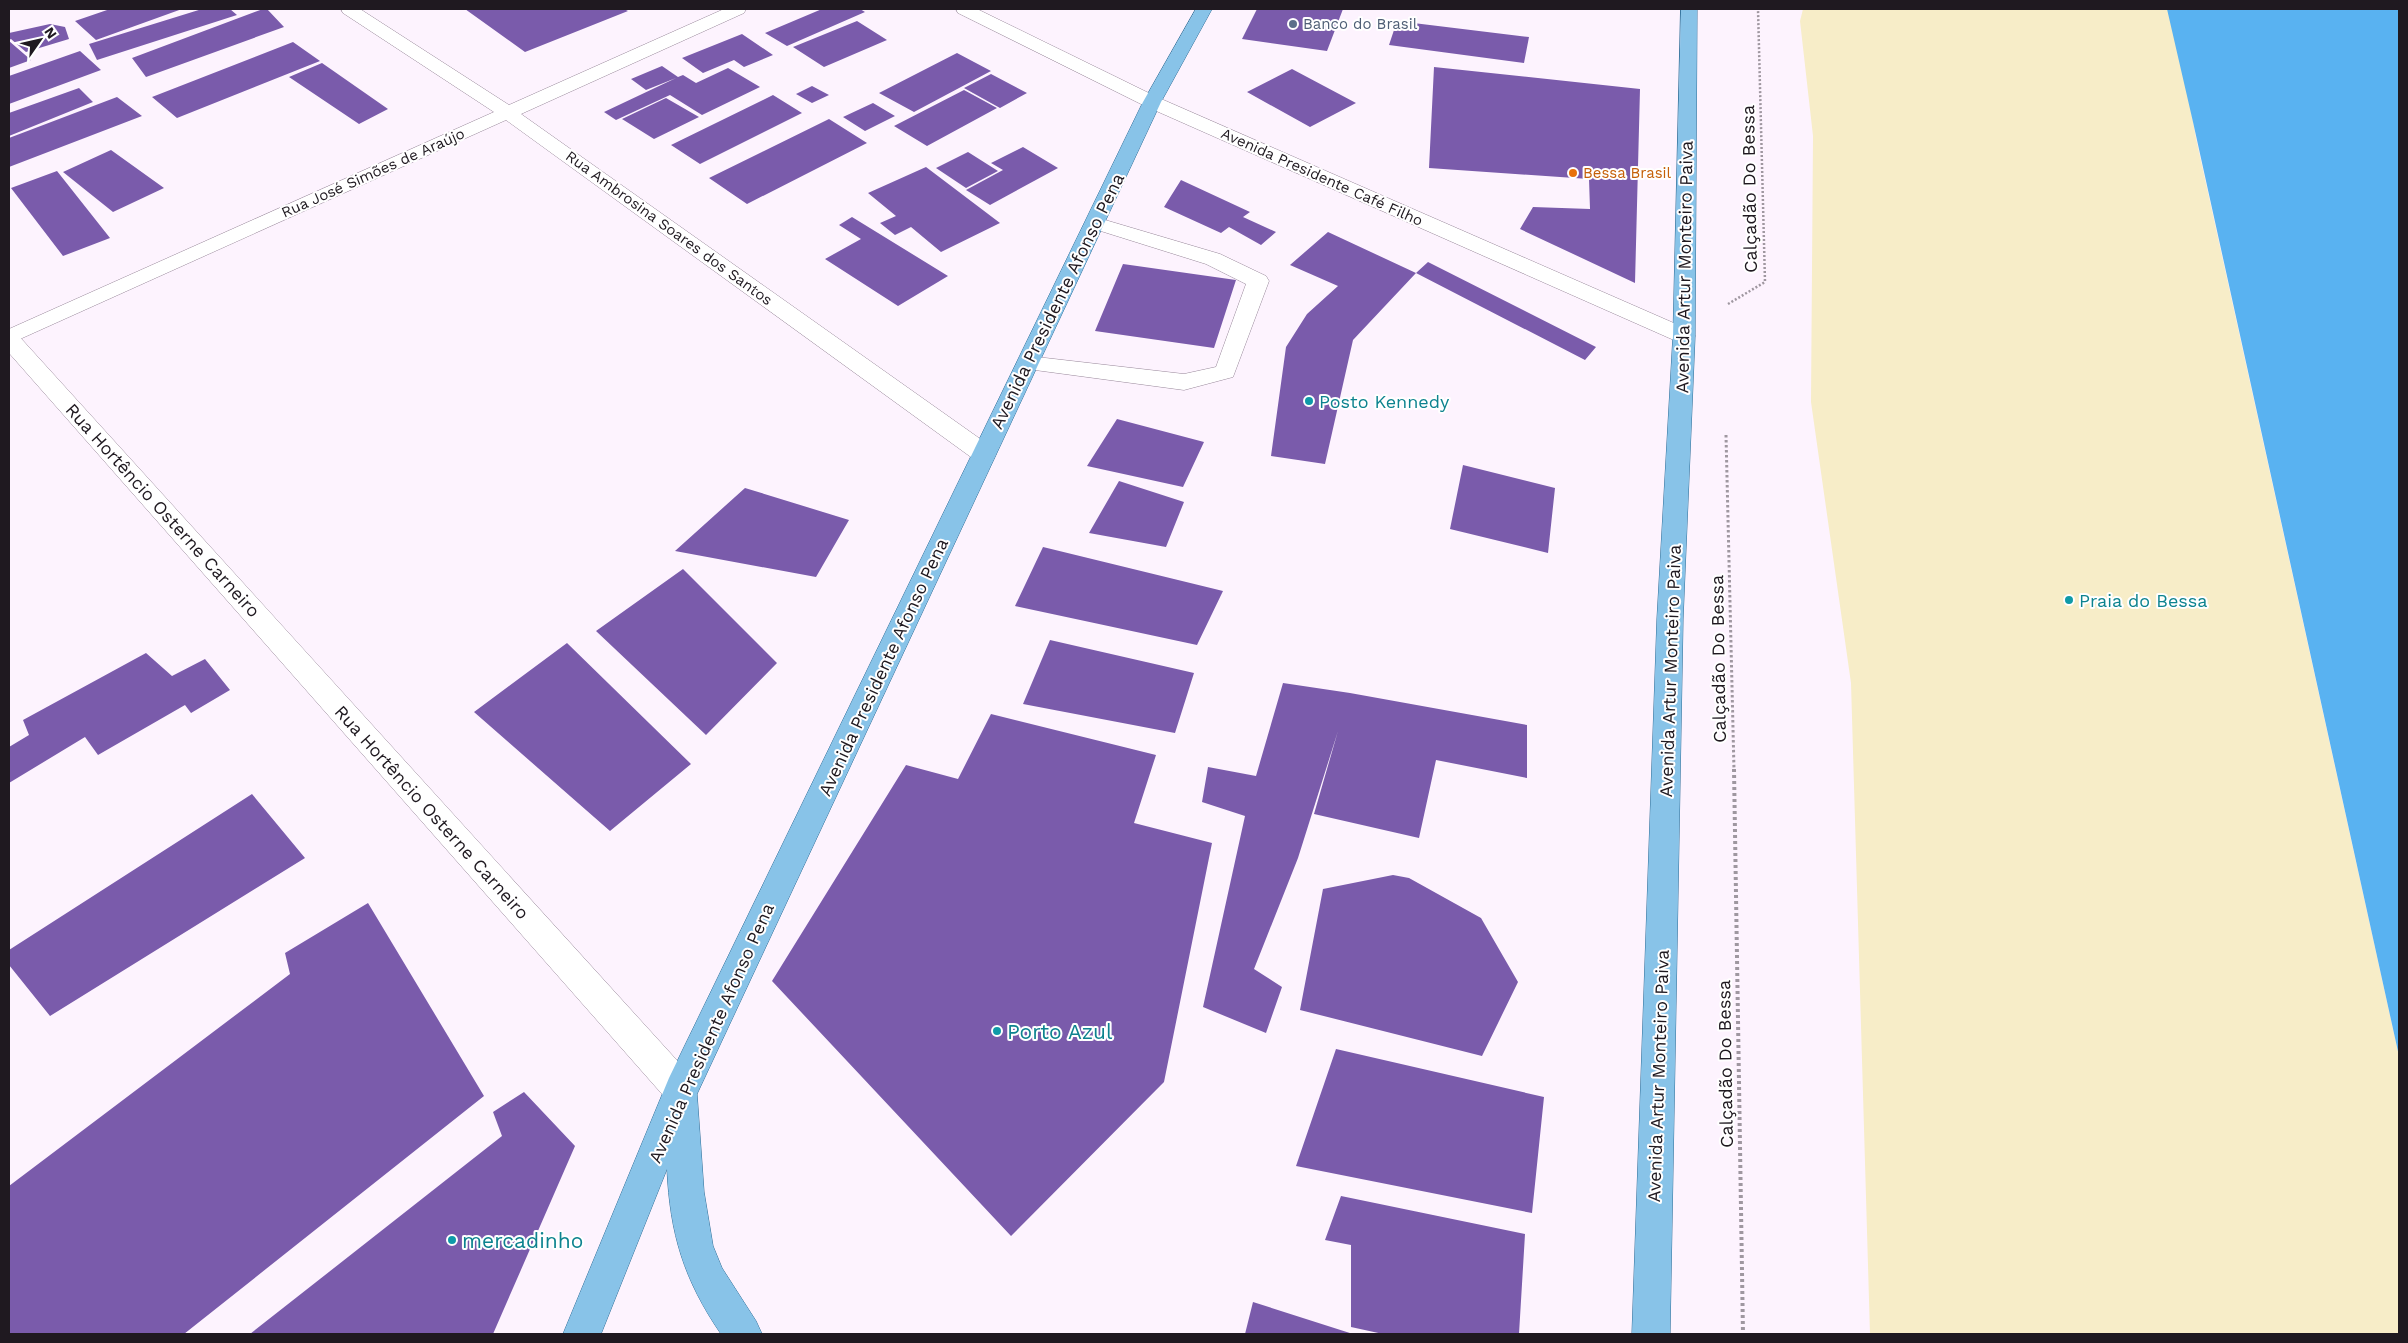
<svg xmlns="http://www.w3.org/2000/svg" width="2408" height="1343" viewBox="0 0 2408 1343" font-family="'Work Sans',sans-serif">
  <rect width="100%" height="100%" fill="#fdf3fe"/>
  <!-- sand -->
  <path fill="#f7edc8" d="M1803 9H2173L2196 138 2399 1056V1334H1870L1851 683 1811 402 1813 136 1800 21Z"/>
  <!-- water -->
  <path fill="#59b2f1" d="M2167 9H2399V1056L2193 122Z"/>
  <!-- building -->
  <path fill="#7a5bab" d="M110 9H182L96 40 75 21Z
    M202 9H230L237 15 97 60 89 44Z
    M263 9H267L284 27 146 77 132 58Z
    M465 9H624L628 11 525 52Z
    M822 9H860L865 12 787 46 765 33Z
    M1257 9H1343L1327 51 1242 39Z
    M857 21 887 40 824 67 793 47Z
    M1397 21 1529 37 1524 63 1389 45Z
    M50 24 65 27 69 39 26 52 11 39 9 40V33Z
    M742 34 773 55 744 67 734 60 703 73 682 58Z
    M9 41 31 60 9 68Z
    M293 42 320 61 177 118 152 97Z
    M80 51 101 70 9 104V76Z
    M957 53 991 71 914 112 879 93Z
    M322 63 388 109 359 124 289 77Z
    M662 66 678 77 683 75 696 83 728 68 760 87 702 115 670 95 616 120 604 112 676 78 646 90 631 79Z
    M1434 67 1640 89 1635 283 1520 229 1533 207 1590 209 1589 179 1429 168Z
    M1292 69 1356 103 1310 127 1247 92Z
    M991 74 1027 93 1000 108 964 88Z
    M812 86 829 95 812 103 796 94Z
    M79 88 93 102 9 136V113Z
    M964 90 997 108 927 146 894 126Z
    M773 95 802 113 700 164 671 145Z
    M117 97 142 116 9 167V138Z
    M666 98 699 117 654 139 622 119Z
    M873 103 895 116 865 131 843 117Z
    M829 119 867 143 747 204 709 178Z
    M1023 147 1058 168 990 205 966 190 1003 170 991 163Z
    M111 150 164 188 113 212 63 172Z
    M968 152 998 171 966 188 936 168Z
    M926 167 1000 223 941 252 911 227 895 235 880 223 896 216 868 193Z
    M57 171 110 238 63 256 11 188Z
    M1181 180 1250 212 1243 217 1276 232 1261 245 1229 227 1221 233 1164 207Z
    M852 217 948 276 898 306 825 259 861 239 839 225Z
    M1328 232 1416 273 1353 340 1325 464 1271 456 1286 347 1307 314 1338 286 1290 265Z
    M1428 262 1596 347 1585 360 1416 273Z
    M1123 264 1236 280 1214 348 1095 331Z
    M1117 419 1204 442 1183 487 1087 466Z
    M1463 465 1555 488 1548 553 1450 529Z
    M1119 481 1184 502 1166 547 1089 533Z
    M745 488 849 520 816 577 675 551Z
    M1043 547 1223 591 1197 645 1015 606Z
    M683 569 777 663 706 735 596 631Z
    M1050 640 1194 673 1175 733 1023 704Z
    M567 643 691 764 610 831 474 712Z
    M146 653 172 676 205 659 230 690 191 713 185 705 98 755 85 737 9 783V747L29 735 23 720Z
    M1283 683 1350 693 1527 725V778L1436 760 1419 838 1314 814 1338 731 1298 858 1254 969 1282 987 1266 1033 1203 1007 1245 816 1202 802 1208 767 1256 776Z
    M991 714 1156 755 1134 823 1212 843 1164 1082 1011 1236 772 981 906 765 958 779Z
    M252 794 305 858 50 1016 9 965V950Z
    M1393 875 1409 878 1481 918 1518 982 1482 1056 1300 1010 1323 889Z
    M368 903 484 1096 184 1334H9V1186L290 974 285 953Z
    M1336 1049 1544 1097 1532 1213 1296 1166Z
    M524 1092 575 1146 493 1334H250L502 1136 493 1112Z
    M1341 1196 1525 1234 1519 1334H1383L1351 1327V1245L1325 1240Z
    M1253 1302 1353 1334H1245Z"/>
  <g fill="none" stroke-linecap="round" stroke-linejoin="round">
    <defs>
      <path id="service" d="M1095 217 1220 254 1266 276 1269 281 1233 377 1184 390 1020 368 1017 363 1020 358 1028 356 1184 374 1216 367 1246 284 1206 264 1088 227 1085 223 1088 219Z"/>
      <path id="minor" d="M341 9H360L509 105 724 9H746L744 13 521 114 993 448 996 454 993 460 984 462 975 460 506 120 9 344V329L494 112 343 13Z
        M956 9H977L1159 98 1692 331 1695 336 1692 341 1684 343 1676 341 1145 106 958 13Z"/>
      <path id="tertiary" d="M9 332 17 334 693 1078 698 1090 693 1102 681 1107 669 1102 9 353Z"/>
      <path id="primary" d="M1196 9H1212L1161 102 697 1094 704 1192 713 1246 722 1268 756 1321 762 1334H721C684 1280 670 1234 667 1169L601 1334H563L669 1078 1143 102Z
        M1681 9H1697L1695 336 1683 619 1670 1334H1632L1657 619 1673 336Z"/>
    </defs>
    <!-- service casing -->
    <use href="#service" stroke="#98889a" stroke-width="1"/>
    <!-- minor casing -->
    <use href="#minor" stroke="#98889a" stroke-width="1"/>
    <!-- tertiary casing -->
    <use href="#tertiary" stroke="#98889a" stroke-width="1"/>
    <!-- primary casing -->
    <use href="#primary" stroke="#2f6e98" stroke-width="1"/>
    <!-- path-far2 -->
    <path stroke="#9f97a0" stroke-width="2.5" stroke-dasharray="2 2" stroke-linecap="butt" d="M1728 304 1765 282 1758 9"/>
    <!-- path-far1 -->
    <path stroke="#9f97a0" stroke-width="3" stroke-dasharray="2.5 2.5" stroke-linecap="butt" d="M1726 435 1734 770"/>
    <!-- path -->
    <path stroke="#9f97a0" stroke-width="4" stroke-dasharray="3 3" stroke-linecap="butt" d="M1734 769 1743 1334"/>
    <!-- service -->
    <use href="#service" fill="#fff" fill-rule="evenodd"/>
    <!-- minor -->
    <use href="#minor" fill="#fff" fill-rule="evenodd"/>
    <!-- tertiary -->
    <use href="#tertiary" fill="#fff" fill-rule="evenodd"/>
    <!-- primary -->
    <use href="#primary" fill="#88c3e8" fill-rule="evenodd"/>
  </g>
  <!-- markers -->
  <circle fill="#5c6f8a" stroke="#fff" stroke-width="2" cx="1293" cy="24" r="5"/>
  <circle fill="#e8710a" stroke="#fff" stroke-width="2" cx="1573" cy="173" r="5"/>
  <g fill="#0f9aa8" stroke="#fff" stroke-width="2">
    <circle cx="1309" cy="401" r="5"/>
    <circle cx="2069" cy="600" r="5"/>
    <circle cx="997" cy="1031" r="5"/>
    <circle cx="452" cy="1240" r="5"/>
  </g>
  <g text-anchor="middle" dominant-baseline="central" stroke-width="4" stroke-linejoin="round" paint-order="stroke">
    <!-- far-service labels -->
    <g font-size="15" fill="#4e5e75" stroke="#fff" text-anchor="start">
      <text x="1303" y="24">Banco do Brasil</text>
    </g>
    <!-- far-street labels -->
    <g font-size="15" fill="#1f1920" stroke="#fff">
      <text transform="translate(373 173) rotate(-24)">Rua José Simões de Araújo</text>
      <text transform="translate(1322 177) rotate(24)">Avenida Presidente Café Filho</text>
      <text transform="translate(669 228) rotate(36)">Rua Ambrosina Soares dos Santos</text>
    </g>
    <!-- far-food labels -->
    <g font-size="15" fill="#c56008" stroke="#fff" text-anchor="start">
      <text x="1583" y="173">Bessa Brasil</text>
    </g>
    <!-- street labels -->
    <g font-size="18" fill="#1f1920" stroke="#fff">
      <text transform="translate(1749 189) rotate(-91)">Calçadão Do Bessa</text>
      <text transform="translate(1684 267) rotate(-89)">Avenida Artur Monteiro Paiva</text>
      <text transform="translate(1057 301) rotate(-64)">Avenida Presidente Afonso Pena</text>
      <text transform="translate(163 510) rotate(48)">Rua Hortêncio Osterne Carneiro</text>
      <text transform="translate(1718 659) rotate(-91)">Calçadão Do Bessa</text>
      <text transform="translate(883 667) rotate(-65)">Avenida Presidente Afonso Pena</text>
      <text transform="translate(1670 671) rotate(-88)">Avenida Artur Monteiro Paiva</text>
      <text transform="translate(432 812) rotate(48)">Rua Hortêncio Osterne Carneiro</text>
      <text transform="translate(711 1033) rotate(-66)">Avenida Presidente Afonso Pena</text>
      <text transform="translate(1725 1064) rotate(-91)">Calçadão Do Bessa</text>
      <text transform="translate(1658 1076) rotate(-88)">Avenida Artur Monteiro Paiva</text>
    </g>
    <!-- culture labels -->
    <g font-size="18" fill="#0d838f" stroke="#fff" text-anchor="start">
      <text x="1319" y="401">Posto Kennedy</text>
      <text x="2079" y="600">Praia do Bessa</text>
    </g>
    <!-- near-culture labels -->
    <g font-size="21" fill="#0d838f" stroke="#fff" text-anchor="start">
      <text x="1007" y="1031">Porto Azul</text>
      <text x="462" y="1240">mercadinho</text>
    </g>
  </g>
  <!-- border -->
  <rect width="2408" height="1343" fill="none" stroke="#1f1920" stroke-width="20"/>
  <!-- north arrow -->
  <g transform="translate(40 40) rotate(56)" stroke="#ffffff" stroke-width="4" paint-order="stroke">
  <path d="M0-4L9 19L0 12L-9 19Z" fill="#1f1920"/>
  <text y="-8" font-size="14" font-weight="bold" text-anchor="middle" fill="#1f1920">N</text>
  </g>
</svg>
